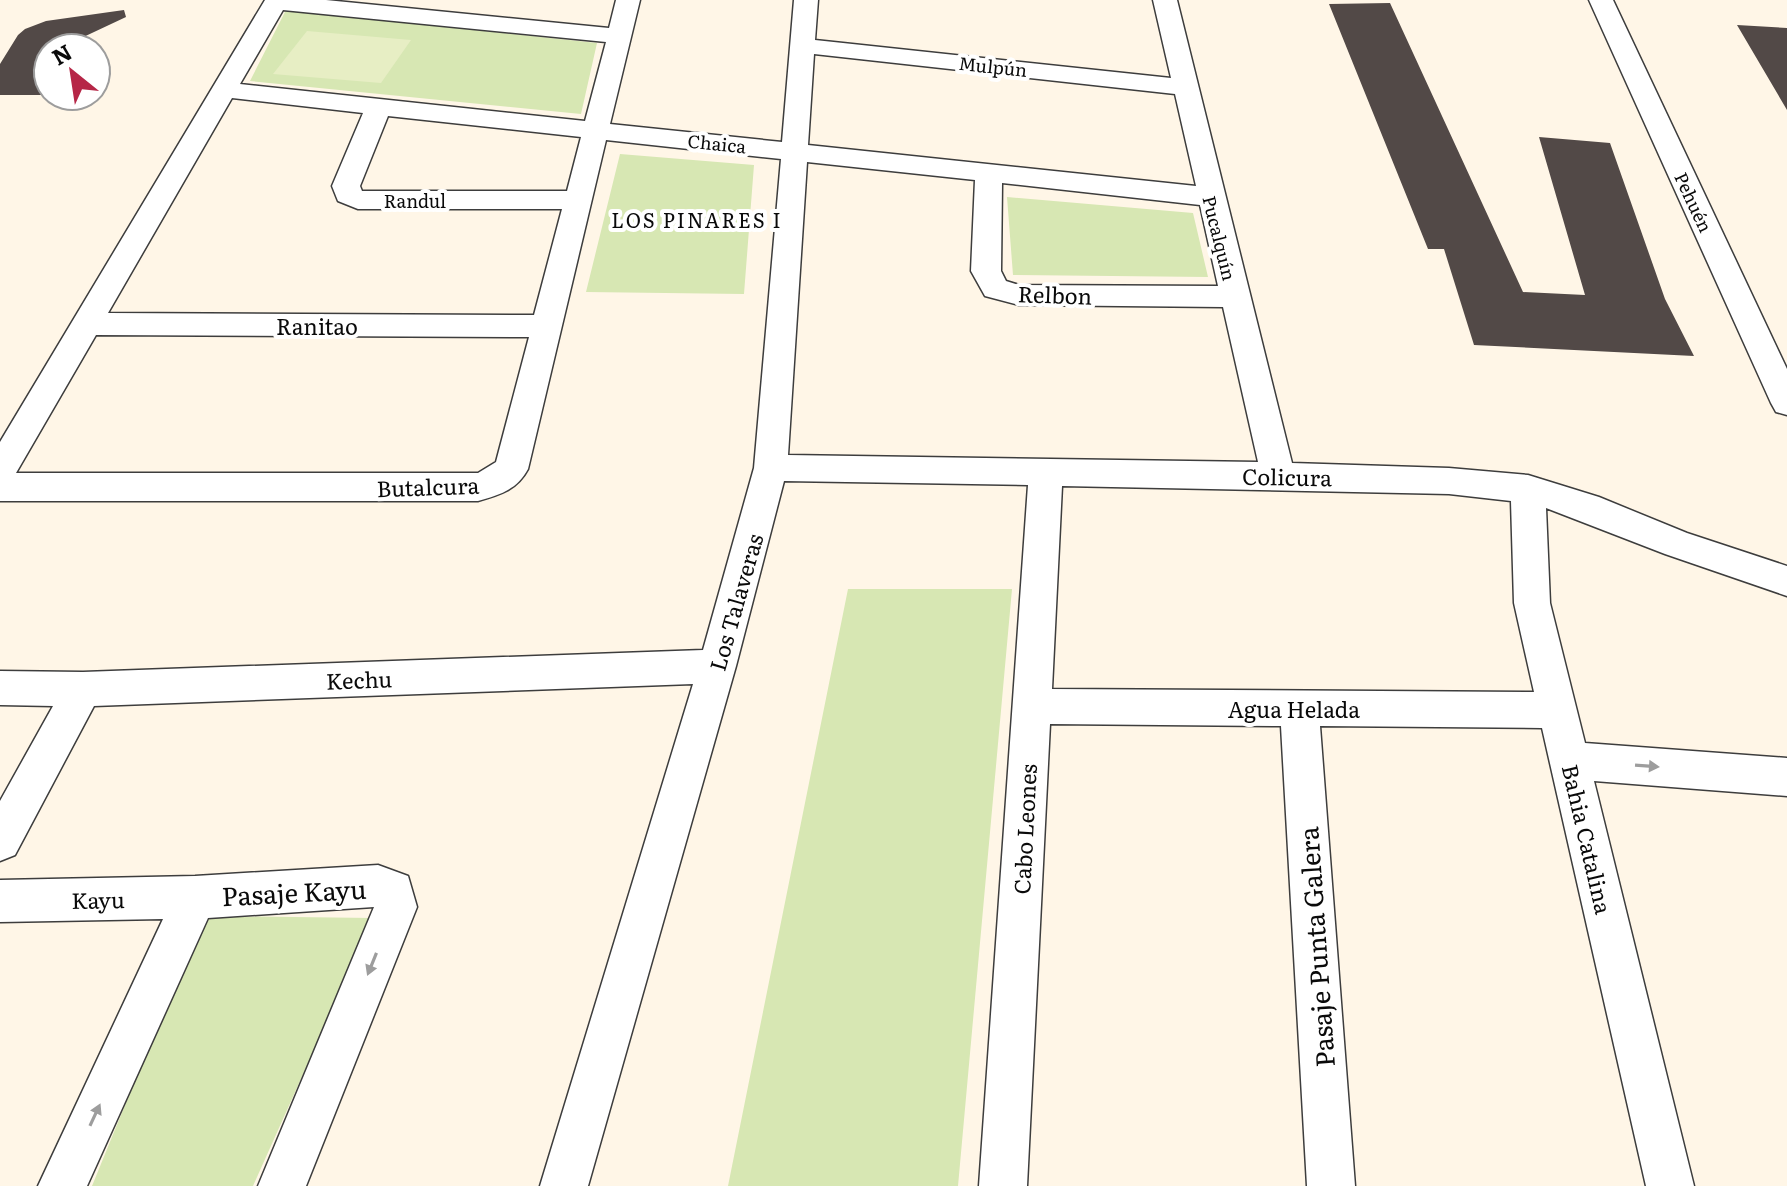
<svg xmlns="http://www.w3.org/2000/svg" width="1787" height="1186" viewBox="0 0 1787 1186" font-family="Literata,serif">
  <rect width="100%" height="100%" fill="#fff6e7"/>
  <!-- green -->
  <path fill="#d7e7b3" d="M286 10 597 43 581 114 250 81Z
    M620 154 754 165 744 294 586 292Z
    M1007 197 1193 213 1208 277 1013 275Z
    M848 589H1012L958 1186H728Z
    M202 916 373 918 253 1186H92Z"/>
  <!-- pitch -->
  <path fill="#e7eec4" d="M307 31 411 40 381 83 273 74Z"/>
  <!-- building -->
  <path fill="#524947" d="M1390 3 1523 292 1585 295 1539 137 1610 143 1665 299 1694 356 1474 345 1444 249H1428L1329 4Z
    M124 10 126 17 60 48H48V95H0V64L18 35 25 29 46 21Z
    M1737 25 1787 28V110Z"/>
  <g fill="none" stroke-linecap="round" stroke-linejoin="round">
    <defs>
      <path id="street" d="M265 0H326L609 28 616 0H640L610 124 782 142 794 0H818L815 40 1171 78 1153 0H1177L1292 463 1449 468 1528 475 1599 497 1687 533 1787 566V596L1665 554 1546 508 1550 603 1585 743 1787 758V796L1594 781 1694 1186H1646L1542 728 1320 726 1355 1186H1307L1281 726 1050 724 1027 1186H979L1028 485 784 481 736 666 588 1186H540L693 684 94 706 15 855 0 861V801L53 706 0 705V671L83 672 703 650 754 468 781 159 606 140 528 469C517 490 499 495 478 501H0V442ZM283 10 606 42 585 121 240 84ZM814 54 1175 94 1196 186 808 145ZM232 98 363 113 332 186 338 201 358 209H562L534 315 108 313ZM388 116 581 137 567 191H362L360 186ZM807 162 975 180 971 271 985 296 1019 305 1223 307 1258 462 788 455ZM1002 183 1200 205 1218 286 1019 285 1006 281 1001 271ZM96 335 529 337 496 462 478 473H16ZM1062 486 1449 494 1511 501 1514 603 1534 692 1052 689Z
        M1589 0H1613L1787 369V415L1776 412 1771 403Z
        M378 865 408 876 417 907 306 1186H258L374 907 208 918 87 1186H38L163 919 0 922V880L195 876Z"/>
    </defs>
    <!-- street casing -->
    <use href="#street" stroke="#3d3d3d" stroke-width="3"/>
    <!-- street -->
    <use href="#street" fill="#fff" fill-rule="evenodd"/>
  </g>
  <!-- one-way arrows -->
  <defs><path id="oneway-solid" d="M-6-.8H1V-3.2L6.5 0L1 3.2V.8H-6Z" transform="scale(2)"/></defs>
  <g fill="#9d9d9d">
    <use href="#oneway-solid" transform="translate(1647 766) rotate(4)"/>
    <use href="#oneway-solid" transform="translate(372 964) rotate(112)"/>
    <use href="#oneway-solid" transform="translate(95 1115) rotate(-65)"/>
  </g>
  <g text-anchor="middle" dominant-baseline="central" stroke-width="8" stroke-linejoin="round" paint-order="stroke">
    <!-- far-street labels -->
    <g font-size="18" fill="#0a0a0a" stroke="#fff">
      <text transform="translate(993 66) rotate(6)">Mulpún</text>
      <text transform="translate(717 143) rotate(6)">Chaica</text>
      <text x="415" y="200">Randul</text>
      <text transform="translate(1694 202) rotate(65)">Pehuén</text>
      <text transform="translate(1220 238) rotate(76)">Pucalquín</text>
    </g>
    <!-- far-neighbourhood labels -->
    <g font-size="20" letter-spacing="2" fill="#0a0a0a" stroke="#fff">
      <text x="697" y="219">LOS PINARES I</text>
    </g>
    <!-- street labels -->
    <g font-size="22" fill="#0a0a0a" stroke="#fff">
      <text transform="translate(1055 294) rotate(2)">Relbon</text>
      <text x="317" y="325">Ranitao</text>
      <text transform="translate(1287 476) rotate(1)">Colicura</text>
      <text transform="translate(428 486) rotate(-2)">Butalcura</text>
      <text transform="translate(735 602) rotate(-74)">Los Talaveras</text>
      <text transform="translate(359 679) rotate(-2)">Kechu</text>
      <text x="1294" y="708">Agua Helada</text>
      <text transform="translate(1024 829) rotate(-87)">Cabo Leones</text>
      <text transform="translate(1588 839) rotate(77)">Bahia Catalina</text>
      <text transform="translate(98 899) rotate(-1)">Kayu</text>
    </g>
    <!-- near-street labels -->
    <g font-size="26" fill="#0a0a0a" stroke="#fff">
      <text transform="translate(294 891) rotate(-3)">Pasaje Kayu</text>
      <text transform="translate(1315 947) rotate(-94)">Pasaje Punta Galera</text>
    </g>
  </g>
  <!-- north arrow -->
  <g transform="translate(72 72) rotate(330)"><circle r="38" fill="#ffffff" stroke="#9d9d9d" stroke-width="2"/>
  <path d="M0-6L14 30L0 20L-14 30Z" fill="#b62647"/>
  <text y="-12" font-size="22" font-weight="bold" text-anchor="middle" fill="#0a0a0a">N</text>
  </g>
</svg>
